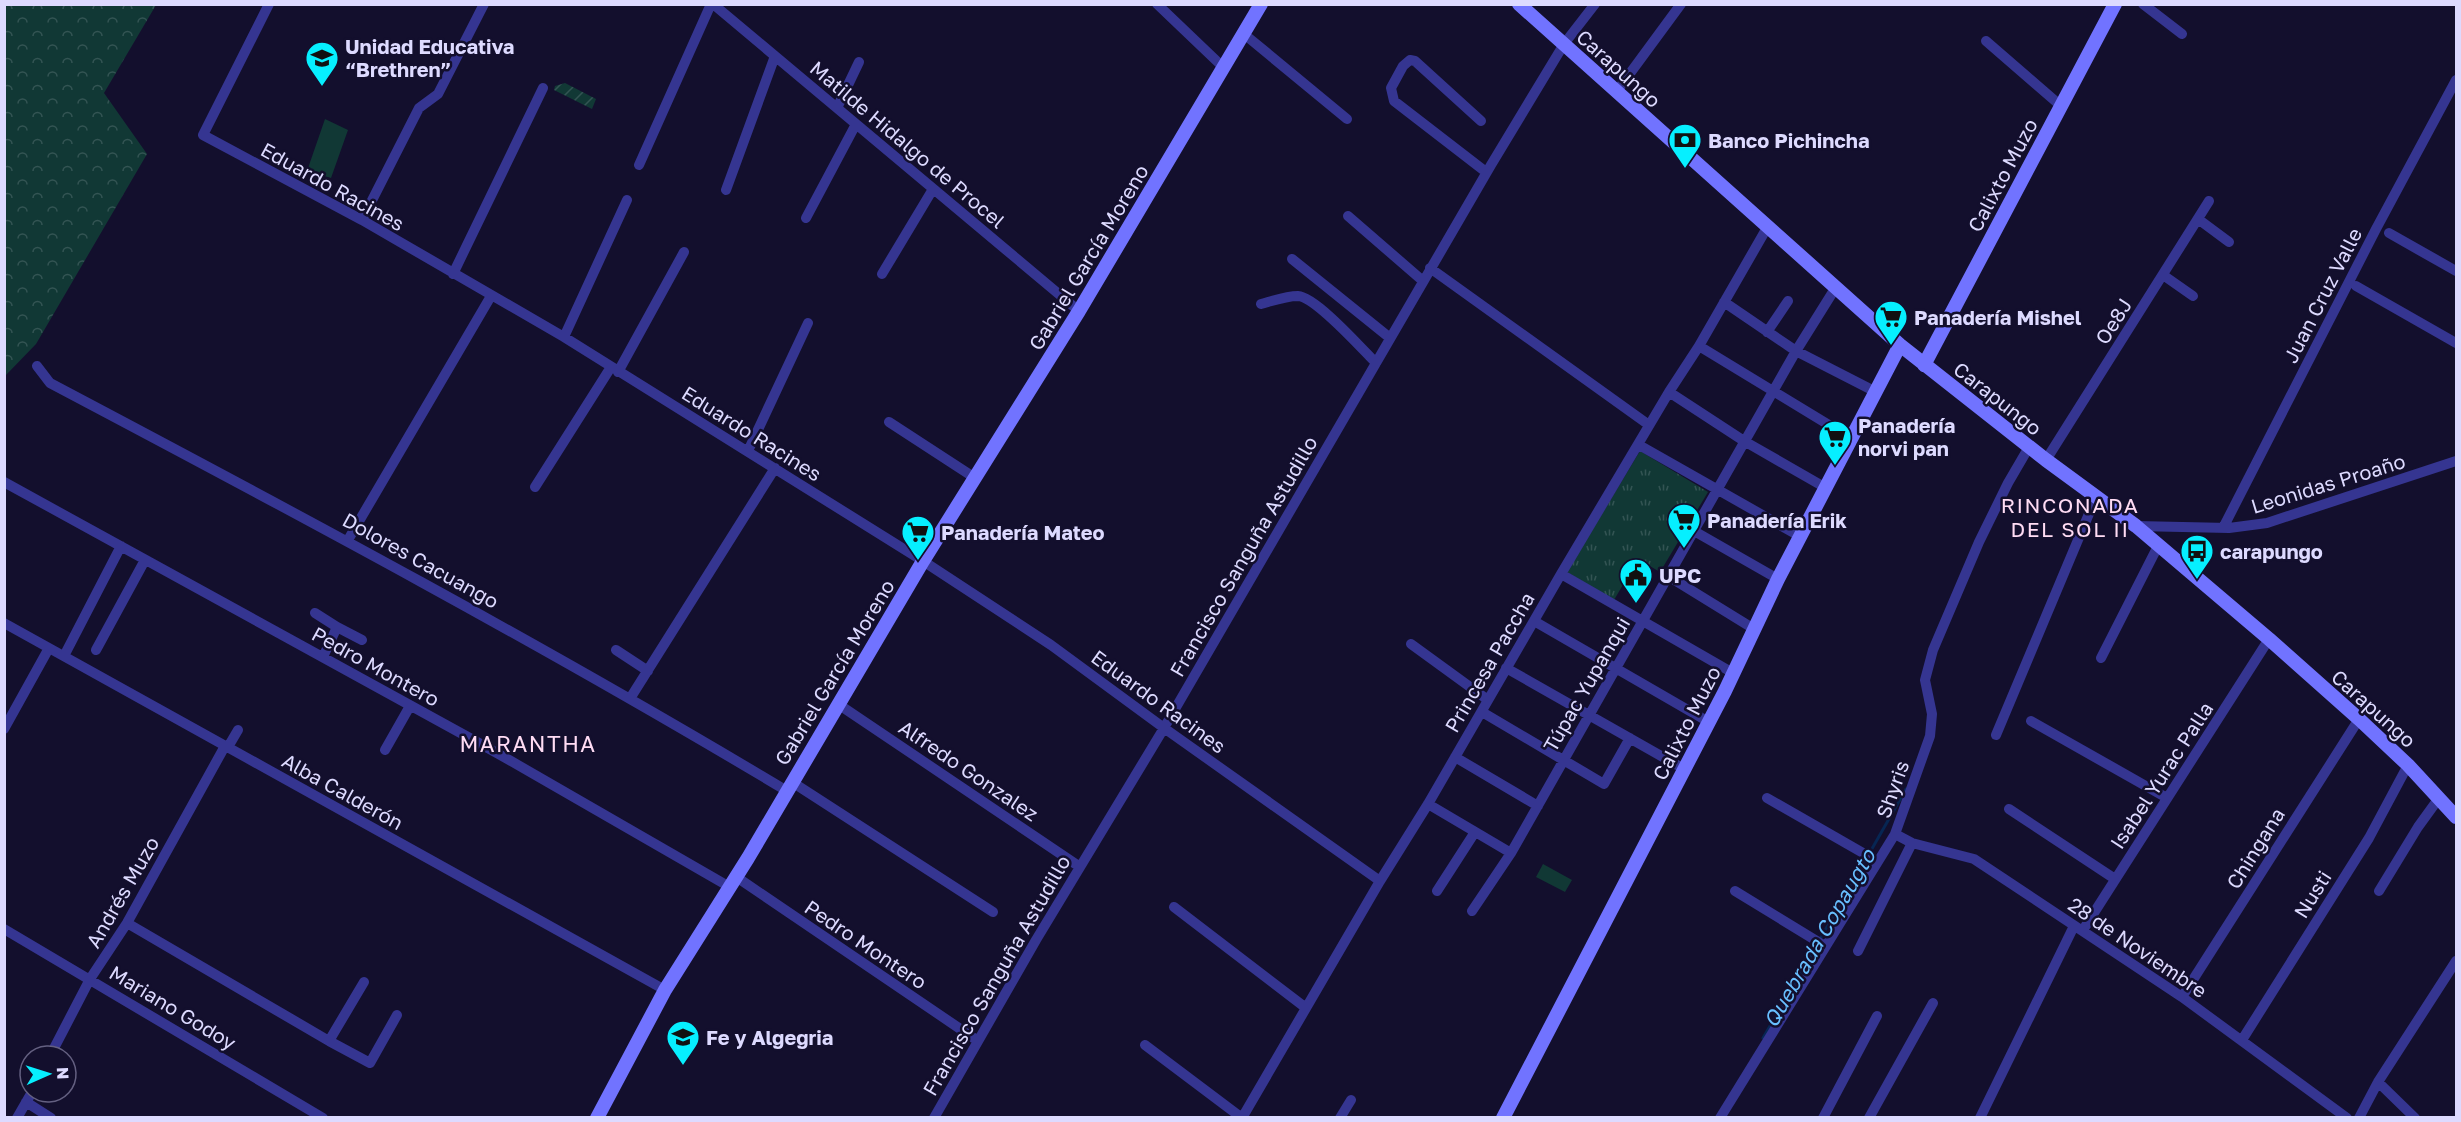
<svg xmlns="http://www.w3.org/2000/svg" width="2461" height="1122" viewBox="0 0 2461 1122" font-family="'Golos Text',sans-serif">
  <defs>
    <pattern id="grass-tufts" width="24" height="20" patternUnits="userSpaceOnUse" patternTransform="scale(1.5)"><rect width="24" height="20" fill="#113835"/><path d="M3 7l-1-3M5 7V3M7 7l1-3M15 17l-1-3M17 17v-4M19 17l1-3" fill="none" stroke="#335453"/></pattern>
    <pattern id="forest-crowns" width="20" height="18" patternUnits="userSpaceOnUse" patternTransform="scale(1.5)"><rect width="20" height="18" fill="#113835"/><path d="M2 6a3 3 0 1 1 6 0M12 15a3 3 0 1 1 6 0" fill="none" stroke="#335453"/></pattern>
    <pattern id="garden-furrows" width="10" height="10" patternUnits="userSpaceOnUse" patternTransform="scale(1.5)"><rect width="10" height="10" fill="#113835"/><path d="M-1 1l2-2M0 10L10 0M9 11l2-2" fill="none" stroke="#335453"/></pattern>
  </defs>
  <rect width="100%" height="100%" fill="#130f2d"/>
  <!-- grass -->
  <path fill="url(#grass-tufts)" d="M1640 451 1708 492 1660 572 1638 559 1614 600 1567 572Z"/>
  <!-- forest -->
  <path fill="url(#forest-crowns)" d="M5 4 156 5 104 93 147 154 36 344 5 376Z"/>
  <!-- garden -->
  <path fill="url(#garden-furrows)" d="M565 83 596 99 592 109 554 90 555 86Z"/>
  <!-- pitch -->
  <path fill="#113835" d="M325 119 348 130 331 178 307 171Z
    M1543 864 1572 880 1565 892 1536 877Z"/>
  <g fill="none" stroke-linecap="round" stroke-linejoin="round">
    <!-- stream -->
    <path stroke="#072653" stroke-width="3" d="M1869 854 1906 789
      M1820 939 1866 859
      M1763 1038 1817 945"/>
    <!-- street -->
    <path stroke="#353591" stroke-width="10" d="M269 4 203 135 362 220 564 337 923 561 1051 645 1164 728 1380 881
      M713 4 1079 311
      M1157 4 1224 68
      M2143 4 2182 34
      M1244 34 1347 119
      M1986 41 2061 106
      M1617 91 1681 4
      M837 108 859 62
      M1481 121 1415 61 1410 60 1403 66 1391 88 1394 101 1486 172
      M639 165 711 4
      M726 190 775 56
      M1348 216 1423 281
      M806 218 856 124
      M2198 219 2229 242
      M362 220 419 108 438 94 484 4
      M2389 233 2456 271
      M1292 259 1390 338
      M1430 268 1649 425
      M453 274 543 88
      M882 274 933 189
      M2163 275 2193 296
      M2356 286 2456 343
      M1724 302 1796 351 1876 392
      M1261 304C1272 301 1286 296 1298 296 1316 297 1362 349 1376 363
      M1767 332 1788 301
      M564 337 627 200
      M1699 346 1852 439
      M37 366 50 383C298 514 545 646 787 791
      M618 372 684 252
      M1669 392 1744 441 1826 488
      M889 422 975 478
      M1639 445 1801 537
      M748 451 808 323
      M2046 460 2209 201
      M4 482 497 753 728 886
      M535 487 611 367
      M2136 526 2229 528 2267 523 2456 461
      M2223 528 2376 229 2456 80
      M1694 531 1778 579
      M348 540 491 296
      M1561 574 1733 673
      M1668 576 1754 629
      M315 613 337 627
      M1534 621 1707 721
      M4 623 665 990
      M1411 644 1488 700
      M96 650 145 560
      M616 650 648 671
      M64 656 121 546
      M323 657 337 627 362 640
      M2101 658 2158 546
      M1506 668 1684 769
      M631 697 775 468
      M838 704 1080 867
      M1482 712 1604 784 1630 738
      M2031 721 2167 798
      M4 729 49 648
      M1996 735 2096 497
      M228 747 238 730
      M385 750 410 706
      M1455 757 1538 806
      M792 782 993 912
      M1767 798 1877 861
      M1428 804 1511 853
      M2009 809 2115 879
      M1895 834 1912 843 1974 859 2182 997 2347 1118
      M735 876 978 1041
      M1437 891 1475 832
      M1735 891 1825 946
      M2379 891 2418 827 2439 798
      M1174 907 1306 1008
      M1472 911 1511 853 1796 351 1836 287
      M127 923 329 1041 370 1063 397 1015
      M4 929 323 1118
      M2083 930 2269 639
      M1858 951 1912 843
      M2182 997 2359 719
      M2242 1040 2369 838 2408 765
      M329 1041 364 982
      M1145 1045 1242 1118
      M50 1056 90 979 127 923 225 746
      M2378 1082 2415 1118
      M26 1102 51 1118
      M17 1118 32 1092
      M934 1118 1036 940 1164 728 1491 165 1564 44 1595 4
      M1242 1118 1380 881 1428 804 1561 574 1669 392 1699 346 1768 226
      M1340 1118 1351 1100
      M1720 1118 1895 834 1930 736 1932 714 1925 680 1933 650 1979 542 2008 483 2029 447
      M1823 1118 1877 1016
      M1869 1118 1933 1003
      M1980 1118 2074 926
      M2359 1118 2378 1082 2456 961"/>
    <!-- secondary -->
    <path stroke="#7173ff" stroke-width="14" d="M1519 4 1900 345 2046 460 2136 526 2269 639 2359 719 2408 765 2456 817
      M1924 365 2115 4
      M597 1118 665 990 748 858 923 561 1079 311 1261 4
      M1503 1118 1725 691 1778 579 1900 345"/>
  </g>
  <!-- icons -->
  <defs>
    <symbol id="school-pin" viewBox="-11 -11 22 30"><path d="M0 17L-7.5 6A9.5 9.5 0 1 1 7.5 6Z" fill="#06efff" stroke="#130f2d"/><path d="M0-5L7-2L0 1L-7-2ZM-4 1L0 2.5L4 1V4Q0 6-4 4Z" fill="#111"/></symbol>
    <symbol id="bank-pin" viewBox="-11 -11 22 30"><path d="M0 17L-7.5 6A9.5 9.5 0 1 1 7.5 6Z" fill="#06efff" stroke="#130f2d"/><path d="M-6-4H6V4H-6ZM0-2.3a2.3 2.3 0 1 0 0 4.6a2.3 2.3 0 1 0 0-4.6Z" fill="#111"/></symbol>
    <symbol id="supermarket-pin" viewBox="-11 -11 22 30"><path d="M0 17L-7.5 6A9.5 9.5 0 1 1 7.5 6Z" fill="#06efff" stroke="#130f2d"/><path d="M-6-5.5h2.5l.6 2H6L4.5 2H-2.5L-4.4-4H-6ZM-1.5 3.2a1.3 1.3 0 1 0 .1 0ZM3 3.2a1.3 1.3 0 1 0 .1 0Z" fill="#111"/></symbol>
    <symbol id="bus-pin" viewBox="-11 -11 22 30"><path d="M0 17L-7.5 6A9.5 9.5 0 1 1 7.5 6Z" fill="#06efff" stroke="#130f2d"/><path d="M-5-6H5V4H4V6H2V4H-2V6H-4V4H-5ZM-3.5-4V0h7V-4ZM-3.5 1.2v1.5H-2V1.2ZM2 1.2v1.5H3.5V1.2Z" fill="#111"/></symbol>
    <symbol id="civic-pin" viewBox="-11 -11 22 30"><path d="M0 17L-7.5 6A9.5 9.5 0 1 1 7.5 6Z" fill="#06efff" stroke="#130f2d"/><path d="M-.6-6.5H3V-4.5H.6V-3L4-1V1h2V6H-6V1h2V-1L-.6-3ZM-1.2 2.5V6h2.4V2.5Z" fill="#111"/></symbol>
  </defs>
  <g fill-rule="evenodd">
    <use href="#school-pin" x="303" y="39" width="38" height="52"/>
    <use href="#bank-pin" x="1666" y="121" width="38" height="52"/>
    <use href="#supermarket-pin" x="1872" y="298" width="38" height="52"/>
    <use href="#supermarket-pin" x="1816" y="418" width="38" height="52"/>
    <use href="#supermarket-pin" x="1665" y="501" width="38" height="52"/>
    <use href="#supermarket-pin" x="899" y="513" width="38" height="52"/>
    <use href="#bus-pin" x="2178" y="532" width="38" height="52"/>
    <use href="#civic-pin" x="1617" y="556" width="38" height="52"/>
    <use href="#school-pin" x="664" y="1018" width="38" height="52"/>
  </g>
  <g text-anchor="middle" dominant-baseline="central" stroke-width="5" stroke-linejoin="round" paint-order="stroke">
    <!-- poi labels -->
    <g font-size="20" font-weight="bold" fill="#dddaff" stroke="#130f2d" text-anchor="start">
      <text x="345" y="46">Unidad Educativa<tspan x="345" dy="23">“Brethren”</tspan></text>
      <text x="1708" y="140">Banco Pichincha</text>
      <text x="1914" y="317">Panadería Mishel</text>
      <text x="1858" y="425">Panadería<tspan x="1858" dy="23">norvi pan</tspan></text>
      <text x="1707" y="520">Panadería Erik</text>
      <text x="941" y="532">Panadería Mateo</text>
      <text x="2220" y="551">carapungo</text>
      <text x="1659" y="575">UPC</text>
      <text x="706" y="1037">Fe y Algegria</text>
    </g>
    <!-- street labels -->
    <g font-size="20" fill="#dddaff" stroke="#130f2d">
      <text transform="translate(1619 68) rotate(42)">Carapungo</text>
      <text transform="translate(908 144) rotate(40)">Matilde Hidalgo de Procel</text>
      <text transform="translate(2002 175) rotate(-62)">Calixto Muzo</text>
      <text transform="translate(333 186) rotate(29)">Eduardo Racines</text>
      <text transform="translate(1088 257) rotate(-59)">Gabriel García Moreno</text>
      <text transform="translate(2322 295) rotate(-63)">Juan Cruz Valle</text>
      <text transform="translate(2113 321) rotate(-58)">Oe8J</text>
      <text transform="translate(1998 398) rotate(38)">Carapungo</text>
      <text transform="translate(752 433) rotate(32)">Eduardo Racines</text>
      <text transform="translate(2328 483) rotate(-17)">Leonidas Proaño</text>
      <text transform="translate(1243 556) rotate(-60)">Francisco Sanguña Astudillo</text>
      <text transform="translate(421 560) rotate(29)">Dolores Cacuango</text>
      <text transform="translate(1489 662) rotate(-60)">Princesa Paccha</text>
      <text transform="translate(376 666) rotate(29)">Pedro Montero</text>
      <text transform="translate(834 672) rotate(-59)">Gabriel García Moreno</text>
      <text transform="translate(1586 684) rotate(-60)">Túpac Yupanqui</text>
      <text transform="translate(1159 701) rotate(36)">Eduardo Racines</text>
      <text transform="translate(2374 708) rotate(42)">Carapungo</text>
      <text transform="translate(1686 723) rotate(-63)">Calixto Muzo</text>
      <text transform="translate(969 770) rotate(34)">Alfredo Gonzalez</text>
      <text transform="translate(2161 775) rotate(-57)">Isabel Yurac Palla</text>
      <text transform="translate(1892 789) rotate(-70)">Shyris</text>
      <text transform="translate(343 791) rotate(29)">Alba Calderón</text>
      <text transform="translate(2255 848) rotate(-58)">Chingana</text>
      <text transform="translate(122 892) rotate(-60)">Andrés Muzo</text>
      <text transform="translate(2312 894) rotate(-58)">Nusti</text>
      <text transform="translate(866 944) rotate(34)">Pedro Montero</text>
      <text transform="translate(2138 947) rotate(34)">28 de Noviembre</text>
      <text transform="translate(996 975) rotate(-60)">Francisco Sanguña Astudillo</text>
      <text transform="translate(173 1007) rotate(31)">Mariano Godoy</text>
    </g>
    <!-- neighbourhood labels -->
    <g font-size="21" letter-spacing="1.5" fill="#ffdcf4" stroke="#130f2d">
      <text x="2070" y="505">RINCONADA<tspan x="2070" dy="24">DEL SOL II</tspan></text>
    </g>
    <!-- water labels -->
    <g font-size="21" font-style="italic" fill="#68bfff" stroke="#130f2d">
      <text transform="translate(1819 938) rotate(-60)">Quebrada Copaugto</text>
    </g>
    <!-- quarter labels -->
    <g font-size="22" letter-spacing="1.5" fill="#ffdcf4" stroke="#130f2d">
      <text x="528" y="743">MARANTHA</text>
    </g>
  </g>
  <!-- border -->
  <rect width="2461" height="1122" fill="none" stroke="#dddaff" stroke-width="12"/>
  <!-- north arrow -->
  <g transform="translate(48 1074) rotate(87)"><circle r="28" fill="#130f2d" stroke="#646081" stroke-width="1.5"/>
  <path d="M0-4.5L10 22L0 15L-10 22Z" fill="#06efff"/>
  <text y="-9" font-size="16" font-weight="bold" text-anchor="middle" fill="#dddaff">N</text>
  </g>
</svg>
